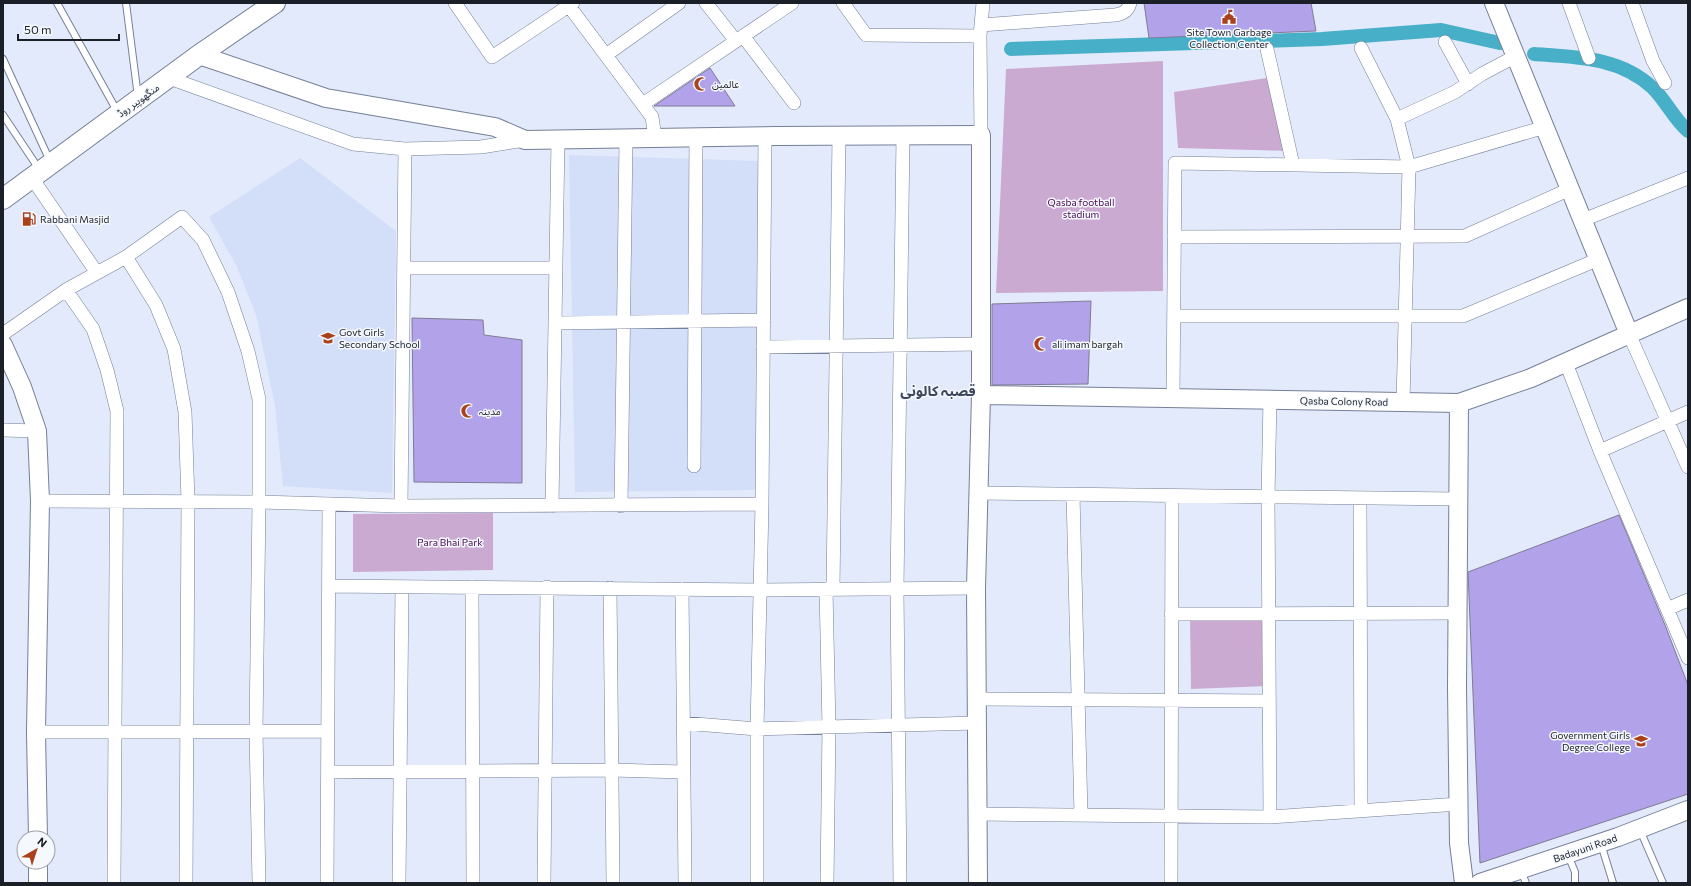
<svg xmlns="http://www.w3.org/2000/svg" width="1691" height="886" viewBox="0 0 1691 886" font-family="Commissioner,'Noto Sans Arabic',sans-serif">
  <rect width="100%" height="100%" fill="#e3eafb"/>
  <!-- built -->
  <path fill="#d3def9" d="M569 155 759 161 756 490 575 492Z
    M300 158 396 231 392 493 283 486 275 406 256 315 237 267 209 217Z"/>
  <!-- green -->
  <path fill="#cbaad2" d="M1163 61V291L996 293 1006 69Z
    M1274 77 1294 151 1178 148 1174 92Z
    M493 513V570L353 572V514Z
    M1190 617 1265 619 1268 686 1191 689Z"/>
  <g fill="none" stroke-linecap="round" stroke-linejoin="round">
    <!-- canal -->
    <path stroke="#47afc7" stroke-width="14" d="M1011 49 1322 39 1441 30 1500 43
      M1534 54C1577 57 1620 57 1653 88 1666 101 1674 119 1688 131"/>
  </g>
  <!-- building -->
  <path fill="#b2a2e9" stroke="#807b94" d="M1144 3H1311L1316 31 1149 38Z
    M710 68 735 106H654Z
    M1091 301 1088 384 992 385V304Z
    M412 318 483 320 484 335 522 340V483L414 482Z
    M1619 515 1665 625 1688 685V794L1480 863 1468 572Z"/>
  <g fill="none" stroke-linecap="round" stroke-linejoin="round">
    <defs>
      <path id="lane" d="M57 3 117 111
        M126 3 138 97
        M3 59 50 161
        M3 115 39 169
        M1640 830 1663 883
        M1601 844 1613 883
        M1568 855 1575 872V883
        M1521 871 1526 883"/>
      <path id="street" d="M455 3 492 57 573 3
        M706 3 736 41
        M843 3 866 35 980 36
        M1569 3 1589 58
        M1632 3 1653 61 1665 83
        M569 6 652 117 655 138
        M981 25 1115 15C1123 14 1128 11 1130 3
        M743 36 794 103
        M1445 42 1468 84
        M1361 48 1397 119 1409 167 1403 402
        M1267 49 1293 165
        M606 55 679 3
        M169 78 353 144 405 149 481 147 525 140
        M643 104 792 3
        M1397 119 1455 92 1482 74 1516 56
        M981 135 980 36 983 3
        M32 178 97 273
        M1583 220 1688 178
        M1174 237 1465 236 1570 189
        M126 257 156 305 174 349 185 412 188 501 186 883
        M404 268H556
        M66 290 93 329 107 370 117 411 114 883
        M1174 316H1463L1599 259
        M555 323 764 320
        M3 334 66 290 126 257 182 217 203 240 228 292 248 351 259 399V502L256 731 259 883
        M1629 334 1688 467
        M763 347 981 344
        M1566 363 1600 451 1688 658
        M1173 397 1175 163 1409 167 1545 127
        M3 430 37 431
        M1600 451 1688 412
        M694 466 696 137
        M978 493 1458 499
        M1073 494 1081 815
        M1360 498 1361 811
        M40 501 259 502 401 506 762 504
        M401 506 405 149
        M552 506 558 139
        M621 506 626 139
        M329 586 760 590 976 588
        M472 587 473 883
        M610 588 613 883
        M682 589 685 883
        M826 589 829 727 827 883
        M833 589 839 135
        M1667 609 1688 600
        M1171 614 1458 613
        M977 699 1269 701
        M683 723 757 729 977 723
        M36 732 328 731
        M328 772 612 770 683 772
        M978 814 1270 817 1459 804
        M1270 817 1268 497 1270 399
        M327 883 329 504
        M399 883 402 587
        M544 883 547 587
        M757 883V729L762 504 765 136
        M900 883 897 589 903 135
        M1171 883 1172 496"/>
      <path id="secondary" d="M1494 3 1629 334
        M199 55 326 98 495 127 525 140 777 136 981 135V395L976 588 978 883
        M3 345 22 387 37 431 40 501 36 732 38 838
        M981 395 1459 403 1531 378 1688 308
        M1459 403 1457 688 1459 843 1464 883
        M38 862V883
        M1480 883 1618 837 1688 810"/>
      <path id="primary" d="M3 199 199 55 275 3"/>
    </defs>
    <!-- lane casing -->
    <use href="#lane" stroke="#757f97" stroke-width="8"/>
    <!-- street casing -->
    <use href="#street" stroke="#757f97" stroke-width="14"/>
    <!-- secondary casing -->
    <use href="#secondary" stroke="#757f97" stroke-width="20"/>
    <!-- primary casing -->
    <use href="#primary" stroke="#757f97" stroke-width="22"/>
    <!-- lane -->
    <use href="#lane" stroke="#fff" stroke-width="6"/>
    <!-- street -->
    <use href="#street" stroke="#fff" stroke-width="13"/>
    <!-- secondary -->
    <use href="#secondary" stroke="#fff" stroke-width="18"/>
    <!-- primary -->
    <use href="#primary" stroke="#fff" stroke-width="20"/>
  </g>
  <!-- icons -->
  <defs>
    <symbol id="civic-bare" viewBox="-9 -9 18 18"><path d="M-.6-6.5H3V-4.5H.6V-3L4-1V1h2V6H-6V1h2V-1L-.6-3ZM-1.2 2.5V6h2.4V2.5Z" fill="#a8411c" stroke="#f5f8fd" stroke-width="2.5" paint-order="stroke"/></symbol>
    <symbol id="mosque-bare" viewBox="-9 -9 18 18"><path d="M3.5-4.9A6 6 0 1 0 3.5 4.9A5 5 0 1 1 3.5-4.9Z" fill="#a8411c" stroke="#f5f8fd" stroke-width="2.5" paint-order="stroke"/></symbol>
    <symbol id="fuel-bare" viewBox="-9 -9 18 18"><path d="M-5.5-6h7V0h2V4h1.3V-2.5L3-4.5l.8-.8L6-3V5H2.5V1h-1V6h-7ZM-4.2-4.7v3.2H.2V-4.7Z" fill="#a8411c" stroke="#f5f8fd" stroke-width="2.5" paint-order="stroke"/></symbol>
    <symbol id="school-bare" viewBox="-9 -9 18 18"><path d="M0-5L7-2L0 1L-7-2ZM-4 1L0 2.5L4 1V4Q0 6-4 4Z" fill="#a8411c" stroke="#f5f8fd" stroke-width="2.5" paint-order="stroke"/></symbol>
    <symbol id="university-bare" viewBox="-9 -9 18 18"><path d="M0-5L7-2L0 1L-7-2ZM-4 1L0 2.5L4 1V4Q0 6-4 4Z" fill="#a8411c" stroke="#f5f8fd" stroke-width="2.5" paint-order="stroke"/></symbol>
  </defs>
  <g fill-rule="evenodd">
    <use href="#civic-bare" x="1219" y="7" width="20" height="20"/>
    <use href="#mosque-bare" x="691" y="74" width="20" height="20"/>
    <use href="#fuel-bare" x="19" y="209" width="20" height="20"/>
    <use href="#school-bare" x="318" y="328" width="20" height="20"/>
    <use href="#mosque-bare" x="1031" y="334" width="20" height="20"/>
    <use href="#mosque-bare" x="458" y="401" width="20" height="20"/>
    <use href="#university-bare" x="1631" y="731" width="20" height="20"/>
  </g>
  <g text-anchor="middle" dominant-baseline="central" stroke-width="3" stroke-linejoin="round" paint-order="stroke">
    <!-- poi labels -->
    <g font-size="10" fill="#1b1f28" stroke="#f5f8fd" text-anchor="start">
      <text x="1229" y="32" text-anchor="middle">Site Town Garbage<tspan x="1229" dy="12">Collection Center</tspan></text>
      <text x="712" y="84">عالمین</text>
      <text x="40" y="219">Rabbani Masjid</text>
      <text x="339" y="332">Govt Girls<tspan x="339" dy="12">Secondary School</tspan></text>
      <text x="1052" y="344">ali imam bargah</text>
      <text x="479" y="411">مدینہ</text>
      <text x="1630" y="735" text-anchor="end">Government Girls<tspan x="1630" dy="12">Degree College</tspan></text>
    </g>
    <!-- street labels -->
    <g font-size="10" fill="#1b1f28" stroke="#f5f8fd">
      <text transform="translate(138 100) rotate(-36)">منگھوپیر روڈ</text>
      <text transform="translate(1344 401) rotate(1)">Qasba Colony Road</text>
      <text transform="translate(1585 848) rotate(-19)">Badayuni Road</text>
    </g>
    <!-- park labels -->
    <g font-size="10" fill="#480955" stroke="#f5f8fd">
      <text x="1081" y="202">Qasba football<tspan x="1081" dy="12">stadium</tspan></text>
      <text x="450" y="542">Para Bhai Park</text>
    </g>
    <!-- district labels -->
    <g font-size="14" font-weight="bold" fill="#3d465c" stroke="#f5f8fd">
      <text x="938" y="390">قصبہ کالونی</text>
    </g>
  </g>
  <!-- border -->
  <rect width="1691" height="886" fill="none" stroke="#1b1f28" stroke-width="8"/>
  <!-- north arrow -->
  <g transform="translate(36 850) rotate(39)"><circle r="19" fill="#f5f8fd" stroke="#9ea1a8"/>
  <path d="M0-3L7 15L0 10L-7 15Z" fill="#a8411c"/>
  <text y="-6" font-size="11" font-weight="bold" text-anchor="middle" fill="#1b1f28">N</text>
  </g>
  <!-- scale -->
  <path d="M18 34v6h101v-6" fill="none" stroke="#1b1f28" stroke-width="2"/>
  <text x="24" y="34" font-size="12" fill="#1b1f28" stroke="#f5f8fd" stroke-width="3" paint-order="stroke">50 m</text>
</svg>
